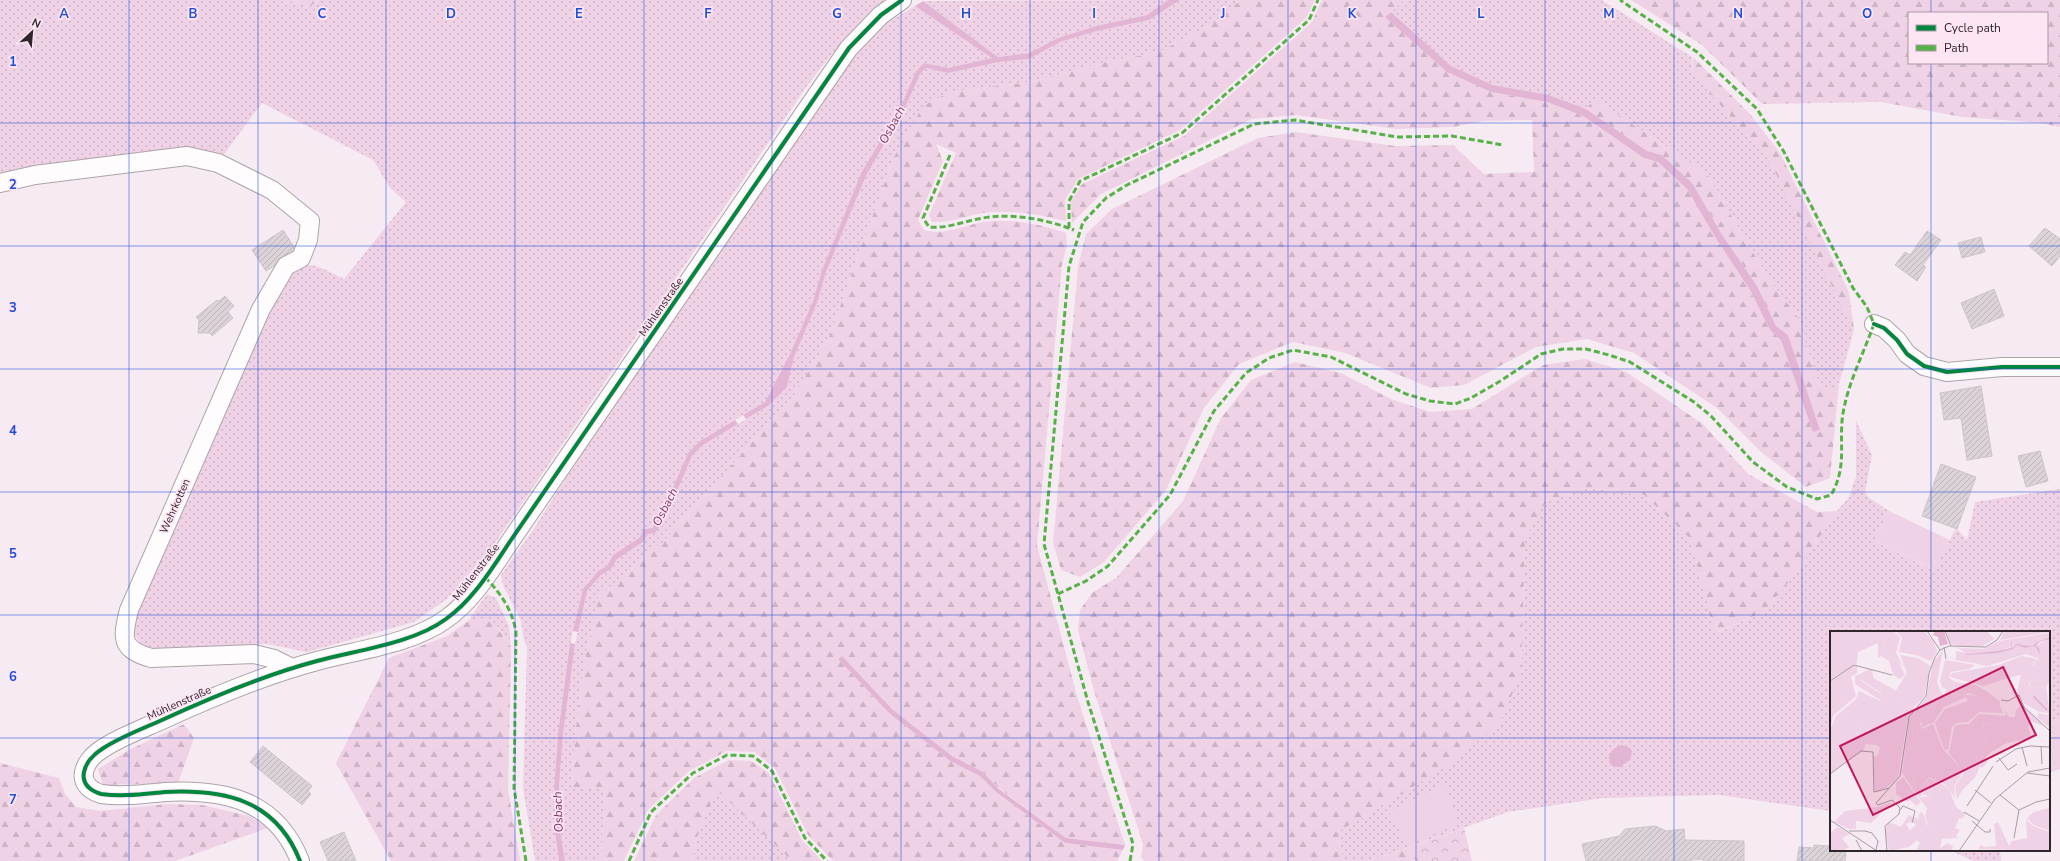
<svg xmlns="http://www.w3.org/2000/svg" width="2060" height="861" viewBox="0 0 2060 861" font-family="'Nunito Sans',sans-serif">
  <defs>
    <pattern id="grass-dots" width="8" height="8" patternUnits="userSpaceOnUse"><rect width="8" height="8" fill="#efd2e5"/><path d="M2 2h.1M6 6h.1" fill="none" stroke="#cdb4c5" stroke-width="1.8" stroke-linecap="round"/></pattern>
    <pattern id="forest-firs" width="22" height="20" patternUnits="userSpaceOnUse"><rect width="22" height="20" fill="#efd2e5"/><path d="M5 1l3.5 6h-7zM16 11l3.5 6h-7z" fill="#cdb4c5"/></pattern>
    <pattern id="park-crowns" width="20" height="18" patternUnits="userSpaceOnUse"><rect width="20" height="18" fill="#efd2e5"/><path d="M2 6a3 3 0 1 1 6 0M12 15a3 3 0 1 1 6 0" fill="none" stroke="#cdb4c5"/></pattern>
    <pattern id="building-hatch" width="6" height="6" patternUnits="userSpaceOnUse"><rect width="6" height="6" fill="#dcd3d9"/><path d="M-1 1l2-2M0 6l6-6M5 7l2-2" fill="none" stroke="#bdb5ba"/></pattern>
  </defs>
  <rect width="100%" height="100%" fill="#f7ebf3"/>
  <!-- grass -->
  <path fill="url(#grass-dots)" d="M0 0H275L311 6 317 0H888C855 23 831 55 807 86L493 546 447 599 414 622 307 652 267 644 161 651 143 648 132 631 137 612 269 308C280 291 293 257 319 267 327 270 336 275 344 279L406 202 390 188 373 160 262 103 222 157 0 177Z
    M1168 0 1147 15 1096 26 1058 38 1029 53 998 57 923 1Z
    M1180 0H1241L1212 24 1159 52 1101 63 1031 82 949 92 893 159 828 340 794 395 664 541 599 596 586 653 575 735 572 787H605L601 861H565L559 824 562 806 559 788 563 734 574 648 587 591 601 575 611 569 617 559 643 542 648 534 669 510 692 456 703 445 768 406 787 387 794 357 817 303 826 272 866 176 905 108 920 74 926 68 948 73 999 62 1029 59 1060 42 1097 31 1149 20Z
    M1404 0H1602L1692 57 1693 74 1769 160 1854 330 1839 384 1821 390 1797 316 1770 281 1706 173 1594 99 1586 109 1549 95 1493 85 1451 66 1391 12Z
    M915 6 993 58 948 68 924 63 916 71 901 106 861 173 822 270 813 301 790 354 765 402 700 441 688 453 664 508 651 528 644 529 639 538 613 555 607 566 598 571 583 589 569 649 558 734 554 788 557 805 554 825 559 861H535L523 788 527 647C522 638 523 628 520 619 515 604 502 590 501 575L533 530 587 445 845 67 882 26Z
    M1856 421 1872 455 1865 492 1868 497 1889 511 1874 541 1934 570 1955 530 1957 529 1967 540 1975 502 2060 489V720L2049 725V632H1831V811L1719 795 1603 798 1508 812 1370 861H1343L1338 832 1405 791 1521 674 1525 539 1544 503 1588 488 1644 495 1689 536 1716 633 1763 612 1793 577 1837 511 1849 497 1856 477Z
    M487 594 496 598 509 626 511 650C498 627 498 615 468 621Z
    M717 789 792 861H692L697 837Z
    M1950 850H2000L2001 861H1973Z"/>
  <!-- forest -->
  <path fill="url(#forest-firs)" fill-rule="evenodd" d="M275 0H317L311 6Z
    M1241 0H1315L1306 18 1180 130 1078 179 1065 200 1066 221C1039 215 1011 209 983 213 967 216 949 223 932 222L929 215 956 153 936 144 943 161 918 220 924 230C944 236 964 225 984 222 1011 218 1040 224 1066 233L1067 245 1062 264 1037 545 1077 696 1125 845 1066 838 999 788 983 772 952 756 893 710 842 656 838 659 889 713 950 761 980 776 996 792 1065 843 1123 850 1117 861H833L808 835 775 768 754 752 727 751 689 771 648 810 624 861H601L605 788H572L575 735 586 653 599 596 664 541 794 395 828 340 893 159 923 106 949 92 1031 82 1101 63 1159 52 1212 24Z
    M1322 0H1404L1386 16 1447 72 1491 92 1547 102 1583 116 1644 158 1658 162 1687 189 1715 237 1750 290 1770 330 1781 339 1813 432 1820 430 1788 335 1776 326 1757 286 1721 233 1693 184 1662 155 1647 151 1586 109 1594 99 1706 173 1770 281 1797 316 1821 390 1839 384 1830 478 1806 487 1761 452 1717 408 1634 353 1587 339 1536 347 1464 385 1431 388 1345 353 1293 342 1239 364 1204 408 1166 490 1104 562 1080 577 1061 570 1053 543 1078 267 1086 234 1112 209 1258 138 1296 132 1395 146 1453 145 1484 174 1534 172 1532 120 1483 121 1453 127 1396 129 1296 115 1252 119 1101 194 1072 223 1071 202 1082 184 1184 136 1312 22Z
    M1631 0H2060V127L2041 123 1962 117 1881 102 1762 104 1702 45ZM1909 13H2047V63H1909Z
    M1693 57 1750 114 1780 153 1849 292 1854 330 1769 160 1693 74Z
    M1585 359 1626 372 1703 424 1748 474 1817 512 1837 511 1793 577 1763 612 1715 633 1689 537 1644 495 1588 488 1545 503 1525 539 1521 674 1500 722 1454 762 1338 832 1343 861H1144L1141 857 1143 844 1094 691 1078 630 1080 610 1092 593 1117 577 1183 501 1221 418 1251 380 1295 362 1341 373 1391 399 1430 412 1472 409 1543 365Z
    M482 618 496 624 511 650 508 789 520 861H391L336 763 389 658 447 636 468 621Z
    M184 724 194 738 178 783 103 785 98 769 129 750Z
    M729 760 751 761 769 773 802 840 822 861H792L717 790 697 837 692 861H634L656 815 694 778Z
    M0 763 59 778 65 794 76 807 100 811 166 804 202 805 249 816 268 828 175 861H0Z
    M1410 847 1415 861H1370Z"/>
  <!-- park -->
  <path fill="url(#park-crowns)" d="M1464 828 1472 861H1415L1410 847Z"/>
  <!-- pitch -->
  <path fill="#efd2e5" d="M1889 511 1950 540 1935 570 1874 541Z
    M2060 720V769L2049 773V725Z
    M1445 784 1459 824 1407 845 1389 812Z"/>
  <!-- water -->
  <path fill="#e3b5d4" d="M1168 0H1180L1149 20 1097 31 1060 42 1029 59 999 62 948 73 926 68 920 74 905 108 866 176 826 272 817 303 794 357 787 387 768 406 746 419 743 415 765 402 790 354 813 301 822 270 861 173 901 106 916 71 924 63 948 68 992 58 915 6 923 1 998 57 1029 53 1058 38 1096 26 1147 15Z
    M1391 12 1451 66 1493 85 1549 95 1586 109 1647 151 1662 155 1693 184 1721 233 1757 286 1776 326 1788 335 1820 430 1813 432 1781 340 1770 330 1750 290 1715 237 1687 189 1658 162 1644 158 1583 116 1547 102 1491 92 1447 72 1385 17Z
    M735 420 738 424 703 445 692 456 669 510 655 533 648 534 643 542 617 559 611 569 601 575 587 591 578 632 573 631 583 589 598 571 607 566 613 555 639 538 644 529 652 528 664 508 688 453 700 441Z
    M570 643 575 644 563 734 559 788 562 806 559 824 565 861H559L554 825 557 805 554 788 558 734Z
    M842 656 893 710 952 756 983 772 999 789 1066 838 1125 845 1123 850 1065 843 996 792 980 776 950 761 889 713 838 659Z
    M1622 745 1630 748 1632 751 1630 760 1620 767 1612 766C1604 757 1613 747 1622 745Z"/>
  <!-- building -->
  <path fill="url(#building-hatch)" stroke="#cec4cb" d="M2045 228 2060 239V256L2052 266 2029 246Z
    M283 230 294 247 293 251 281 257 274 266 266 271 252 250Z
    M1927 231 1941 240 1923 265 1926 267 1917 281 1895 265 1905 252 1910 255Z
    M1981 237 1985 252 1962 258 1958 243Z
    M1994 289 2004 316 1972 329 1961 303Z
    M225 296 234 306 228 312 233 318 212 336 210 333H198L199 320 196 317 217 300 219 301Z
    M1981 386 1992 456 1967 460 1961 418 1944 420 1940 393Z
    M2040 451 2048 481 2026 487 2018 456Z
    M1941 464 1976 477 1957 529 1922 516Z
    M263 746 312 786 308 791 311 794 302 805 250 762Z
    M1655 826 1666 831 1684 829 1685 840 1744 841V861H1703V859L1682 861H1586L1582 844 1619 836 1625 829Z
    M344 832 356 861H328L320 842Z
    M1814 845 1830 846V850L1846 851 1845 861H1797L1799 847 1814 848Z"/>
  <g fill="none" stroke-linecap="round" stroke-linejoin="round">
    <defs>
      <path id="minor" d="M0 183 35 175 187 156 218 163 272 190 310 221 308 240 301 258 286 266 261 309 129 610C122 638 120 649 151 658L254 654 274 659 292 668
        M1874 324 1884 328 1897 340 1907 354 1924 366 1947 372 2002 367H2060
        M300 861C276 800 225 789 165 792 143 794 122 797 101 794 73 785 83 761 102 749 120 737 142 729 162 720 212 697 264 675 317 661 357 650 412 644 446 619 474 599 492 568 511 540L849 48 881 15 902 0"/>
    </defs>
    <!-- minor casing -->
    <use href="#minor" stroke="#ada4a9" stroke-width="20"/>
    <!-- minor -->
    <use href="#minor" stroke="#fefcfd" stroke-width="18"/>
    <!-- quiet -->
    <path stroke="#56b246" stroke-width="3" stroke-dasharray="6 3" stroke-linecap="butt" d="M950 155 923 218 929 227C946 229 965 221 983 218 1013 213 1045 219 1074 230
      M1069 228V201L1080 181 1182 133 1309 20 1318 0
      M485 577C501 594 512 609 516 632L514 788 526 861
      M1058 594 1086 581 1108 566 1170 495 1214 411 1246 373 1269 358 1293 350 1331 357 1406 394 1430 401 1455 404 1471 398 1502 380 1541 354 1563 349H1586L1609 355 1630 362 1694 402 1711 416 1753 462 1787 487 1817 499 1831 495C1849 464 1837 440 1844 408 1850 379 1864 352 1874 324L1867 307 1853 288 1784 152 1757 109 1697 52 1620 0
      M629 861 651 812 693 773 727 755 753 756 772 771 805 838 827 861
      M1130 861 1133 844 1088 702 1044 544 1069 266 1083 222 1106 198 1127 185 1254 124 1295 120 1397 137 1452 136 1503 145"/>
    <defs>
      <path id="cycleway" d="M1874 324 1884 328 1897 340 1907 354 1924 366 1947 372 2002 367H2060
        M300 861C276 800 225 789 165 792 143 794 122 797 101 794 73 785 83 761 102 749 120 737 142 729 162 720 212 697 264 675 317 661 357 650 412 644 446 619 474 599 492 568 511 540L849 48 881 15 902 0"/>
    </defs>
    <!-- cycleway casing -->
    <use href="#cycleway" stroke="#fde5f4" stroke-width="6"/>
    <!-- cycleway -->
    <use href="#cycleway" stroke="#00873e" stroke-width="4"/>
  </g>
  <!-- grid -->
  <path fill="none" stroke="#1d4ed8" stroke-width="1" stroke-opacity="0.55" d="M129 0V861M258 0V861M386 0V861M515 0V861M644 0V861M772 0V861M901 0V861M1030 0V861M1159 0V861M1288 0V861M1416 0V861M1545 0V861M1674 0V861M1802 0V861M1931 0V13M1931 63V632M0 123H2060M0 246H2060M0 369H2060M0 492H2060M0 615H2060M0 738H1831M2049 738H2060M1931 850V861"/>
  <g text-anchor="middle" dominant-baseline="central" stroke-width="3.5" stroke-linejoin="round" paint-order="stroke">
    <!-- street labels -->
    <g font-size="11" fill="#2f262c" stroke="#fde5f4">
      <text transform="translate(661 307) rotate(-55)">Mühlenstraße</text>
      <text transform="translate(175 506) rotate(-66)">Wehrkotten</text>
      <text transform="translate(476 572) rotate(-52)">Mühlenstraße</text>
      <text transform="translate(179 703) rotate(-24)">Mühlenstraße</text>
    </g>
    <!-- water labels -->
    <g font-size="12" font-style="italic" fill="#793166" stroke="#fde5f4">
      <text transform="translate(892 125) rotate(-61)">Osbach</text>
      <text transform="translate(665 507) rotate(-63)">Osbach</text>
      <text transform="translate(558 812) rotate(-92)">Osbach</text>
    </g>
  </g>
  <!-- overview -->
  <g transform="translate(1830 631)">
    <rect width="220" height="220" fill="#f7ebf3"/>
    <path d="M0 0 52 1 54 16 51 24 68 30 75 44 70 48 63 44 59 30 51 25 48 27V12L28 21 27 32 0 49ZM174 0H220V1L170 9ZM220 2 219 7 202 15 191 13 167 20 154 18 169 10ZM220 7V41L210 44 199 52V57L216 55 219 78 202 65 190 48 191 42 204 34 206 28 210 31 207 27 209 17 206 15ZM183 18 167 27 144 32 130 30 117 26 126 28V20L137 24ZM113 19 107 51 111 61 104 75 87 88 88 116 80 139 86 156 88 154 92 164 89 167 72 142 79 88 83 80 96 67 103 31ZM23 35H27V42L21 46 26 65 3 85 0 97V50ZM39 38H42L43 46 47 49 65 59 68 70 83 77 77 91 68 146 59 155 48 161 45 160 43 126 48 124 50 116 46 114 35 113 34 119 0 143V99L6 85 26 68 29 60 50 70 51 62 30 48V43ZM30 96 39 97 35 104 2 110 28 102 31 100ZM125 51 146 54 156 60 170 70V75L140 62 131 64 121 62ZM192 74 214 95 202 91 198 96 202 107 177 112 161 121 150 132 148 130 155 119 156 110 152 96 159 91 170 99 176 83 173 77 179 86H185L186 79ZM209 82 217 84 220 82V97L207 86ZM97 150 120 160 126 176 136 183 132 188 129 187 125 197 130 199 126 205 128 207 112 208 110 217 118 212 123 216 121 220H86L90 212 87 209 79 216 59 220 55 199 59 191 71 196 79 184 82 186V190L76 193 80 199 86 194 82 190 83 186 88 188 90 181 93 182 96 191 99 197 95 185 97 177 89 167 100 165ZM220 174V200L204 194 197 187 204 181 219 177ZM12 183 20 189 19 198 4 191ZM196 188 203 195 220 201V220L148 218 151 214 154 216 166 215 164 193 168 191 179 215 182 210 197 207ZM8 196 20 203 12 207 19 216 12 220H0V202Z" fill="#efd2e5" fill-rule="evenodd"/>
    <path d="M40 0H63L70 6 66 22 74 37 68 30 51 24 54 16 52 2H42ZM66 0H94L103 10 107 20 101 30 86 24 69 21 72 7ZM116 0H157L164 8 153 15H131L121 13ZM187 14 195 17 205 15 209 20 207 27 196 23 157 35 144 32 167 27ZM128 17 154 18 167 20 137 23ZM70 24 88 27 100 35 94 66 83 77 68 70 65 61 77 42ZM192 25 206 28 199 41 153 55 120 46 122 42 169 34ZM115 29 145 34 140 38 121 41 119 47 125 51 120 63 151 65 170 79 151 65 140 63H152L170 75 173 82 149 81 138 91 126 92 122 96 118 119 114 118 105 92 115 78 138 70 136 66 114 76 103 92 98 93 92 97V91H90L92 98 103 93 113 118 132 139 131 145 124 155 125 167 116 154 99 146 93 154 92 164 88 155 86 156 80 139 88 116 87 88 104 75 111 61 114 64 117 59 112 56 110 50ZM219 41 220 50 216 55 199 57 200 52 210 43ZM30 43V49L51 63 50 69 25 53V45ZM190 48 204 68 219 78V82L210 81 195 73 187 62ZM149 83 175 85 174 92 170 99 159 91 152 95 157 115 148 130 150 132 154 128 158 131 152 137 150 135 145 147 133 158 127 169 125 155 134 142 119 122 124 97 126 94 139 93ZM33 93 39 96 35 104 4 112 0 110 19 101 28 103ZM73 146 91 171 86 175 80 169 77 171 66 163V152ZM99 147 116 155 120 160 97 150 100 165 93 164V155ZM63 171 41 192 26 190V198H19V189L12 183 15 180 47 176ZM112 185H120L118 195 122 196 123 207 109 197 108 190 113 188Z" fill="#efd2e5"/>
    <path d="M99 0H114L118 13 110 15 108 6 103 4 105 0ZM220 6 219 8 209 11 206 15 209 17 210 23V30V23L205 15 195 17 187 14 183 18 167 22 137 24 127 20 137 23 167 20 181 17V10L182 17 187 13 202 15 208 11Z" fill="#e3b5d4"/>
    <path fill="none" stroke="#e3b5d4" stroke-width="2" d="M203 65 217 79"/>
    <path fill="none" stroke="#a79ca3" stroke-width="1" d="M97 0 110 19M115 0 121 15M114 16 116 28M0 50 24 34 62 44M171 69 178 70 189 64 194 76 220 100M211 115 212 133M192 116 197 135M169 127 178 139 187 133M166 131 186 118 200 115 220 116M197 142 220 145M0 143 31 120 43 121 44 161 59 157M145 159 161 172M170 164 189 179 206 171 220 168M137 175 163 135M70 179 73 175 85 180 82 192M134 181 149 190M0 189 47 220M142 190 155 201H160V198M19 200H35L42 202 48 210 46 219M184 207 189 179M26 209 32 220M57 220 55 195 69 183 70 177 62 169 48 174 46 172 70 145 79 86 96 65 99 42 105 26 110 19 119 15 156 16 167 9 173 0M129 220 165 168 198 141 220 137"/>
    <path fill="#c2185b" fill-opacity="0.15" stroke="#c2185b" stroke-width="2" d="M173 36 206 104 43 184 10 115Z"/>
    <rect width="220" height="220" fill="none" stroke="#2f262c" stroke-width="2"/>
  </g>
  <g font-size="13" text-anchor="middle" font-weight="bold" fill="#1d4ed8" stroke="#fde5f4" stroke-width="3.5" stroke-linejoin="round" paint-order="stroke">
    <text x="64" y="18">A</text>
    <text x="193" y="18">B</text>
    <text x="322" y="18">C</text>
    <text x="451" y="18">D</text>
    <text x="579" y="18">E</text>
    <text x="708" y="18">F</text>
    <text x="837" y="18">G</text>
    <text x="966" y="18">H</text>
    <text x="1094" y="18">I</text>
    <text x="1223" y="18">J</text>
    <text x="1352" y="18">K</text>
    <text x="1481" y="18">L</text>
    <text x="1609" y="18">M</text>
    <text x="1738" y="18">N</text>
    <text x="1867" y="18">O</text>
    <text x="13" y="66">1</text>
    <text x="13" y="189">2</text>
    <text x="13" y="312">3</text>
    <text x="13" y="435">4</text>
    <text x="13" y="558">5</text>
    <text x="13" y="681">6</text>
    <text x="13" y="804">7</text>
  </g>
  <!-- legend -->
  <rect x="1908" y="12" width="140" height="52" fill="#fde5f4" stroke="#ab99a4"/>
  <rect x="1916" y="25" width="20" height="6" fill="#00873e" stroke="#ab99a4"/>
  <text x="1944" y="32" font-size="12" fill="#2f262c">Cycle path</text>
  <rect x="1916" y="45" width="20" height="6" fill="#56b246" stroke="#ab99a4"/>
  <text x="1944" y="52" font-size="12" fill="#2f262c">Path</text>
  <!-- north arrow -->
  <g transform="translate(32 32) rotate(26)" stroke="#fde5f4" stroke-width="3" paint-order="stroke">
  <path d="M0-3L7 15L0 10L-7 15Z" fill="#2f262c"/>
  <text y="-6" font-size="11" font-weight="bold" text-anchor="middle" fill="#2f262c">N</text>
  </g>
</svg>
